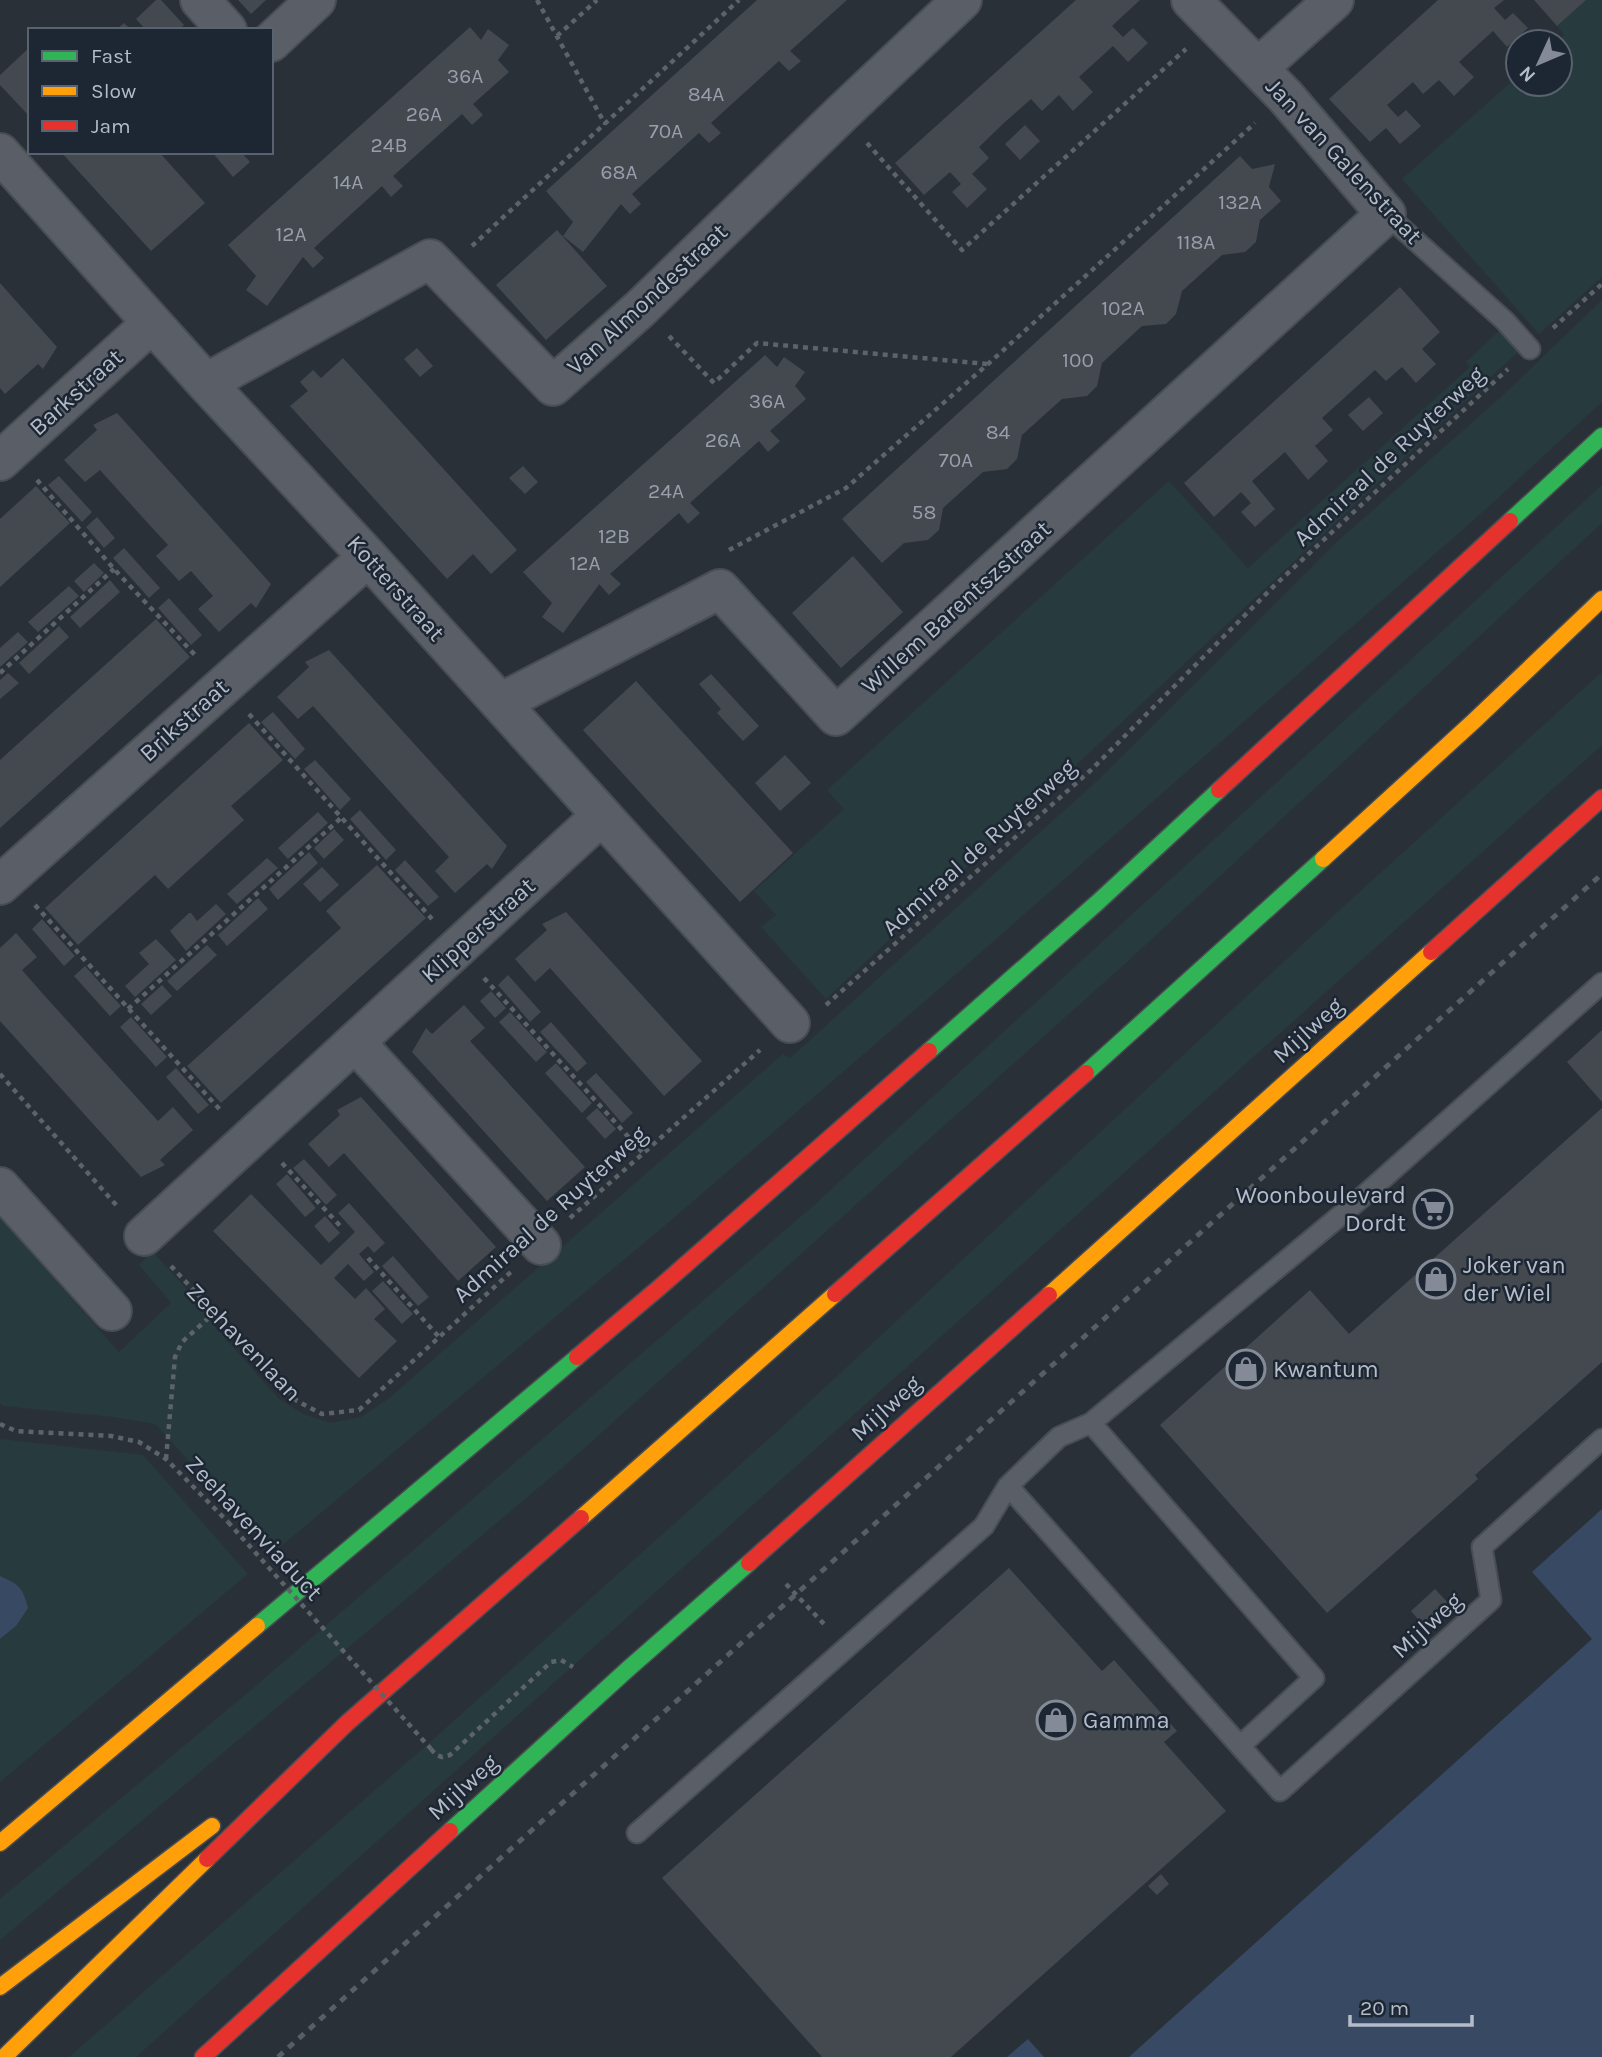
<svg xmlns="http://www.w3.org/2000/svg" width="1602" height="2057" viewBox="0 0 1602 2057" font-family="Karla,sans-serif">
  <rect width="100%" height="100%" fill="#2a3038"/>
  <!-- green -->
  <path fill="#273a3e" d="M1586 0H1602V277L1539 334 1402 179 1518 76V84H1560V42H1556L1564 35 1557 26Z
    M1602 300V402L1485 510 946 983 675 1217 273 1553 155 1424 113 1417 3 1406 0 1403V1217L119 1352 171 1303 139 1265 152 1251 203 1307 211 1322 278 1398 303 1414 331 1423 361 1417 388 1399 783 1054 790 1058 1097 781 1338 541 1502 396Z
    M1501 329 1520 350 826 999 761 927 776 915 754 891 844 809 827 790 1169 481 1248 568 1470 367 1466 362Z
    M1602 485V523L1127 962 562 1468 0 1940V1899L245 1695 813 1206Z
    M1602 672V745L136 2057H69L437 1736 780 1429 1344 906Z
    M0 1439 143 1455 248 1574 0 1782V1639L16 1626 12 1581 0 1576Z"/>
  <!-- water -->
  <path fill="#384963" d="M1602 1509V2057H1129L1592 1639 1532 1572Z
    M0 1576C19 1584 23 1588 28 1608L16 1626 0 1639Z
    M1028 2039 1044 2057H1007Z"/>
  <!-- building -->
  <path fill="#444950" d="M156 0H161L184 25 178 30H146L136 19Z
    M238 0H266L251 14Z
    M757 0H847L790 51 801 61 789 71 779 61 711 123 721 133 709 143 699 133 632 194 641 204 630 214 621 204 583 252 563 236 573 222 546 191Z
    M1076 0H1140L1112 26 1123 37 1133 28 1148 43 1128 62 1113 46 1079 77 1093 92 1073 111 1059 95 1042 111 1031 99 1005 122 979 147 989 158 972 174 987 189 967 208 952 192 961 184 950 172 924 195 895 163Z
    M1438 0H1504L1494 8 1505 20 1513 13 1528 28 1507 47 1493 31 1459 62 1474 77 1454 96 1439 80 1423 94 1413 82 1387 105 1398 117 1406 110 1421 126 1400 144 1386 128 1370 142 1329 99Z
    M1534 0H1586L1557 26Z
    M124 23 131 30H116Z
    M470 27 481 40 488 29 509 45 498 60 509 72 473 104 483 115 472 125 462 114 393 176 403 186 391 197 382 186 314 248 324 258 313 268 303 257 267 306 246 290 256 276 228 245Z
    M30 47V117L0 85V75Z
    M1025 125 1040 141 1020 160 1005 144Z
    M61 152H159L205 203 151 251Z
    M212 152H241L250 162 233 177Z
    M1240 156 1252 169 1275 164 1269 187 1281 201 1260 220 1256 242 1245 252 1222 255 1182 291 1176 314 1166 324 1142 326 1102 363 1097 386 1087 396 1062 399 1022 435 1017 459 1007 469 983 472 943 508 939 530 928 540 904 543 882 563 842 519Z
    M557 230 607 286 546 340 496 285Z
    M0 283 57 347 43 369 38 364 5 394 0 388Z
    M1400 287 1440 332 1422 349 1436 364 1416 383 1402 367 1386 381 1375 370 1322 418 1333 430 1315 446 1328 461 1308 480 1285 452 1252 481 1275 509 1255 527 1241 512 1251 503 1241 492 1214 517 1184 483Z
    M417 348 433 366 420 377 404 359Z
    M765 355 777 367 784 357 805 372 795 386 806 399 770 431 780 441 768 452 759 441 690 503 700 513 688 524 679 513 610 574 621 584 609 595 599 584 598 586 563 633 542 617 552 603 523 572Z
    M343 358 517 550 491 574 473 554 447 579 290 406 308 391 300 382 313 370 321 378Z
    M1369 397 1383 413 1363 431 1348 415Z
    M117 413 271 584 256 608 251 603 219 632 198 609 213 596 191 571 179 581 156 556 168 545 145 520 100 470 85 482 64 460 97 430 93 425Z
    M523 466 538 482 525 494 509 478Z
    M59 476 92 512 82 522 48 485Z
    M36 486 70 523 0 587V519Z
    M97 517 115 538 104 548 86 527Z
    M124 548 160 588 149 598 113 558Z
    M853 556 903 612 841 668 792 613Z
    M94 563 104 573 84 592 74 581Z
    M110 580 120 592 80 628 70 617Z
    M69 586 79 596 38 632 28 622Z
    M169 598 202 635 191 645 158 608Z
    M156 619 190 657 0 828V760Z
    M59 626 69 637 29 674 19 663Z
    M18 632 28 642 0 667V648Z
    M329 650 507 846 492 869 487 864 455 893 435 871 449 857 358 756 313 706 298 719 277 697 309 667 305 662Z
    M8 673 19 683 0 699V680Z
    M711 674 759 726 743 741 717 713 721 709 699 684Z
    M636 681 793 853 740 902 583 730Z
    M273 712 305 749 295 759 261 722Z
    M249 723 283 760 231 806 244 820 168 889 155 875 78 945 45 908Z
    M785 755 811 783 780 811 755 783Z
    M315 760 351 799 340 810 304 769Z
    M360 810 396 850 386 860 350 819Z
    M318 812 328 823 288 859 278 848Z
    M334 829 344 840 324 859 314 848Z
    M309 852 318 863 278 900 269 889Z
    M267 858 278 868 237 904 227 894Z
    M405 860 439 897 428 906 395 870Z
    M377 865 426 918 221 1103 187 1066 341 928 326 911Z
    M322 867 339 885 320 902 303 884Z
    M258 898 268 909 227 946 218 935Z
    M216 904 226 914 186 951 170 931 189 913H191L197 921Z
    M566 912 702 1061 664 1096 550 968 535 982 515 959 547 930 542 924Z
    M42 919 75 956 64 966 32 929Z
    M16 933 37 957 22 970 43 994 158 1121 173 1107 193 1130 160 1160 165 1165 141 1177 0 1021V948Z
    M156 939 176 960 135 997 125 986 149 964 139 953Z
    M207 945 217 955 177 991 167 981Z
    M85 966 121 1006 110 1016 74 976Z
    M508 975 541 1012 530 1022 498 985Z
    M162 985 172 996 151 1015 141 1004Z
    M491 991 506 1008 495 1018 480 1001Z
    M464 1005 485 1028 470 1041 585 1167 547 1201 412 1052 426 1028 432 1034Z
    M510 1012 547 1052 536 1062 499 1022Z
    M131 1017 167 1057 156 1067 120 1027Z
    M551 1022 587 1063 577 1072 540 1032Z
    M1602 1030V1102L1567 1062Z
    M556 1063 592 1103 582 1113 545 1073Z
    M176 1068 209 1105 198 1114 166 1077Z
    M596 1073 633 1113 622 1123 586 1082Z
    M361 1097 496 1247 458 1281 344 1153 329 1167 308 1144 340 1115 337 1110Z
    M597 1108 616 1129 605 1139 586 1118Z
    M1602 1108V1362L1475 1475 1478 1479 1327 1613 1160 1425 1310 1290 1349 1334Z
    M304 1159 337 1195 326 1205 293 1168Z
    M287 1174 316 1208 305 1217 276 1184Z
    M251 1194 321 1265 355 1232 338 1213 349 1203 385 1243 374 1253 368 1246 359 1254 374 1272 364 1281 348 1264 334 1278 355 1299 366 1288 385 1309 374 1319 397 1341 359 1378 213 1231Z
    M325 1216 340 1233 329 1243 314 1226Z
    M393 1256 429 1297 418 1306 382 1266Z
    M383 1281 413 1314 402 1324 372 1291Z
    M1009 1568 1102 1671 1114 1660 1177 1731 1164 1742 1226 1811 951 2057H822L662 1878Z
    M1435 1589 1448 1603 1423 1625 1411 1611Z
    M1161 1874 1169 1884 1157 1895 1148 1886Z"/>
  <g fill="none" stroke-linecap="round" stroke-linejoin="round">
    <defs>
      <path id="lane" d="M1386 214 1505 321 1530 349
        M1008 1486 1240 1746 1314 1678 1091 1423
        M1240 1746 1280 1791 1491 1600 1482 1547 1602 1439
        M637 1833 984 1526 1008 1486 1059 1437 1091 1423 1359 1200 1602 983"/>
      <path id="street" d="M200 0 227 30
        M271 42 316 0
        M1258 68 1334 0
        M0 153 206 383 368 557 790 1023
        M206 383 430 259 553 386 641 308 841 114 962 0
        M0 461 152 323
        M500 703 720 589 836 716 1386 214 1285 96 1191 0
        M0 885 368 557
        M355 1042 541 1245
        M0 1187 112 1311
        M144 1236 601 816"/>
      <path id="fast" d="M1510 521 1602 436
        M929 1051 1098 902 1219 790
        M1086 1073 1323 859
        M257 1626 577 1357
        M450 1831 628 1669 749 1563"/>
      <path id="slow" d="M1323 859 1474 721 1602 599
        M1049 1295 1431 952
        M581 1518 835 1294
        M0 1843 257 1626
        M0 1987 212 1826
        M4 2057 207 1859"/>
      <path id="jam" d="M1219 790 1510 521
        M1431 952 1602 798
        M835 1294 1086 1073
        M577 1357 660 1287 929 1051
        M749 1563 1049 1295
        M207 1859 347 1723 581 1518
        M203 2057 450 1831"/>
    </defs>
    <!-- lane casing -->
    <use href="#lane" stroke="#484c53" stroke-width="23"/>
    <!-- street casing -->
    <use href="#street" stroke="#484c53" stroke-width="42"/>
    <!-- fast casing -->
    <use href="#fast" stroke="#484c53" stroke-width="19"/>
    <!-- slow casing -->
    <use href="#slow" stroke="#484c53" stroke-width="19"/>
    <!-- jam casing -->
    <use href="#jam" stroke="#484c53" stroke-width="19"/>
    <!-- path -->
    <path stroke="#5d636a" stroke-width="4.5" stroke-dasharray="5 5" stroke-linecap="butt" d="M537 0 605 124
      M557 36 597 0
      M867 143 962 250 1186 49
      M472 246 739 0
      M1553 328 1602 284
      M669 336 714 383 757 343 987 364
      M37 480 114 569 196 656
      M729 550 846 488 988 364 1255 123
      M0 673 114 569
      M249 714 432 919
      M35 905 222 1112
      M484 978 643 1153
      M826 1005 1091 770 1275 585 1508 369
      M128 1009 341 818
      M0 1074 118 1207
      M282 1163 343 1229
      M570 1218 760 1050
      M368 1258 439 1337
      M171 1266 297 1401 322 1414 359 1410 512 1271
      M0 1424 16 1431 111 1436 139 1442 166 1459 228 1522
      M166 1459 175 1357 182 1342 214 1313
      M786 1584 826 1626
      M431 1749 436 1755 442 1757 450 1755 551 1662 561 1660 573 1667"/>
    <!-- lane -->
    <use href="#lane" stroke="#5a5e66" stroke-width="19"/>
    <!-- street -->
    <use href="#street" stroke="#5a5e66" stroke-width="38"/>
    <!-- fast -->
    <use href="#fast" stroke="#30b455" stroke-width="16"/>
    <!-- slow -->
    <use href="#slow" stroke="#ff9f0a" stroke-width="16"/>
    <!-- jam -->
    <use href="#jam" stroke="#e5322d" stroke-width="16"/>
    <!-- rail -->
    <path stroke="#595d64" stroke-width="5" stroke-dasharray="7 7" stroke-linecap="butt" d="M278 2057 1602 874"/>
    <!-- path-bridge -->
    <path stroke="#5d636a" stroke-width="4.5" stroke-dasharray="5 5" stroke-linecap="butt" d="M228 1522 431 1749"/>
  </g>
  <!-- icons -->
  <defs>
    <symbol id="supermarket-ring" viewBox="-11 -11 22 22"><circle r="9.5" fill="#1d2633" stroke="#848b96" stroke-width="1.5"/><path d="M-6-5.5h2.5l.6 2H6L4.5 2H-2.5L-4.4-4H-6ZM-1.5 3.2a1.3 1.3 0 1 0 .1 0ZM3 3.2a1.3 1.3 0 1 0 .1 0Z" fill="#848b96"/></symbol>
    <symbol id="shop-ring" viewBox="-11 -11 22 22"><circle r="9.5" fill="#1d2633" stroke="#848b96" stroke-width="1.5"/><path d="M-5-2.5h2.3a2.7 3.5 0 0 1 5.4 0H5L5.5 6h-11ZM-1.5-2.5h3a1.5 2.3 0 0 0-3 0Z" fill="#848b96"/></symbol>
  </defs>
  <g fill-rule="evenodd">
    <use href="#supermarket-ring" x="1411" y="1187" width="44" height="44"/>
    <use href="#shop-ring" x="1414" y="1257" width="44" height="44"/>
    <use href="#shop-ring" x="1224" y="1347" width="44" height="44"/>
    <use href="#shop-ring" x="1034" y="1698" width="44" height="44"/>
  </g>
  <g text-anchor="middle" dominant-baseline="central" stroke-width="5" stroke-linejoin="round" paint-order="stroke">
    <!-- number labels -->
    <g font-size="21" fill="#989fab">
      <text x="465" y="76">36A</text>
      <text x="706" y="94">84A</text>
      <text x="424" y="114">26A</text>
      <text x="666" y="131">70A</text>
      <text x="389" y="145">24B</text>
      <text x="619" y="172">68A</text>
      <text x="348" y="182">14A</text>
      <text x="1240" y="202">132A</text>
      <text x="291" y="234">12A</text>
      <text x="1196" y="242">118A</text>
      <text x="1123" y="308">102A</text>
      <text x="1078" y="360">100</text>
      <text x="767" y="401">36A</text>
      <text x="998" y="432">84</text>
      <text x="723" y="440">26A</text>
      <text x="956" y="460">70A</text>
      <text x="666" y="491">24A</text>
      <text x="924" y="512">58</text>
      <text x="614" y="536">12B</text>
      <text x="585" y="563">12A</text>
    </g>
    <!-- street labels -->
    <g font-size="24" fill="#b4bcc9" stroke="#1d2633">
      <text transform="translate(1344 161) rotate(47)">Jan van Galenstraat</text>
      <text transform="translate(647 299) rotate(-43)">Van Almondestraat</text>
      <text transform="translate(76 392) rotate(-42)">Barkstraat</text>
      <text transform="translate(1389 456) rotate(-43)">Admiraal de Ruyterweg</text>
      <text transform="translate(396 588) rotate(48)">Kotterstraat</text>
      <text transform="translate(956 607) rotate(-42)">Willem Barentszstraat</text>
      <text transform="translate(184 720) rotate(-42)">Brikstraat</text>
      <text transform="translate(979 847) rotate(-42)">Admiraal de Ruyterweg</text>
      <text transform="translate(478 930) rotate(-42)">Klipperstraat</text>
      <text transform="translate(1308 1030) rotate(-42)">Mijlweg</text>
      <text transform="translate(550 1214) rotate(-42)">Admiraal de Ruyterweg</text>
      <text transform="translate(244 1342) rotate(46)">Zeehavenlaan</text>
      <text transform="translate(886 1408) rotate(-42)">Mijlweg</text>
      <text transform="translate(254 1528) rotate(47)">Zeehavenviaduct</text>
      <text transform="translate(1427 1625) rotate(-42)">Mijlweg</text>
      <text transform="translate(463 1787) rotate(-42)">Mijlweg</text>
    </g>
    <!-- poi labels -->
    <g font-size="24" fill="#b4bcc9" stroke="#1d2633" text-anchor="start">
      <text x="1406" y="1195" text-anchor="end">Woonboulevard<tspan x="1406" dy="28">Dordt</tspan></text>
      <text x="1463" y="1265">Joker van<tspan x="1463" dy="28">der Wiel</tspan></text>
      <text x="1273" y="1369">Kwantum</text>
      <text x="1083" y="1720">Gamma</text>
    </g>
  </g>
  <!-- legend -->
  <rect x="28" y="28" width="245" height="126" fill="#1d2633" stroke="#59626f" stroke-width="2"/>
  <rect x="42" y="51" width="35" height="10" fill="#30b455" stroke="#59626f" stroke-width="2"/>
  <text x="91" y="63" font-size="21" fill="#b4bcc9">Fast</text>
  <rect x="42" y="86" width="35" height="10" fill="#ff9f0a" stroke="#59626f" stroke-width="2"/>
  <text x="91" y="98" font-size="21" fill="#b4bcc9">Slow</text>
  <rect x="42" y="121" width="35" height="10" fill="#e5322d" stroke="#59626f" stroke-width="2"/>
  <text x="91" y="133" font-size="21" fill="#b4bcc9">Jam</text>
  <!-- north arrow -->
  <g transform="translate(1539 63) rotate(226)"><circle r="33" fill="#1d2633" stroke="#59626f" stroke-width="2"/>
  <path d="M0-5L12 26L0 18L-12 26Z" fill="#848b96"/>
  <text y="-10" font-size="19" font-weight="bold" text-anchor="middle" fill="#b4bcc9">N</text>
  </g>
  <!-- scale -->
  <path d="M1350 2015v10h122v-10" fill="none" stroke="#b4bcc9" stroke-width="3.5"/>
  <text x="1360" y="2015" font-size="21" fill="#b4bcc9" stroke="#1d2633" stroke-width="5" paint-order="stroke">20 m</text>
</svg>
